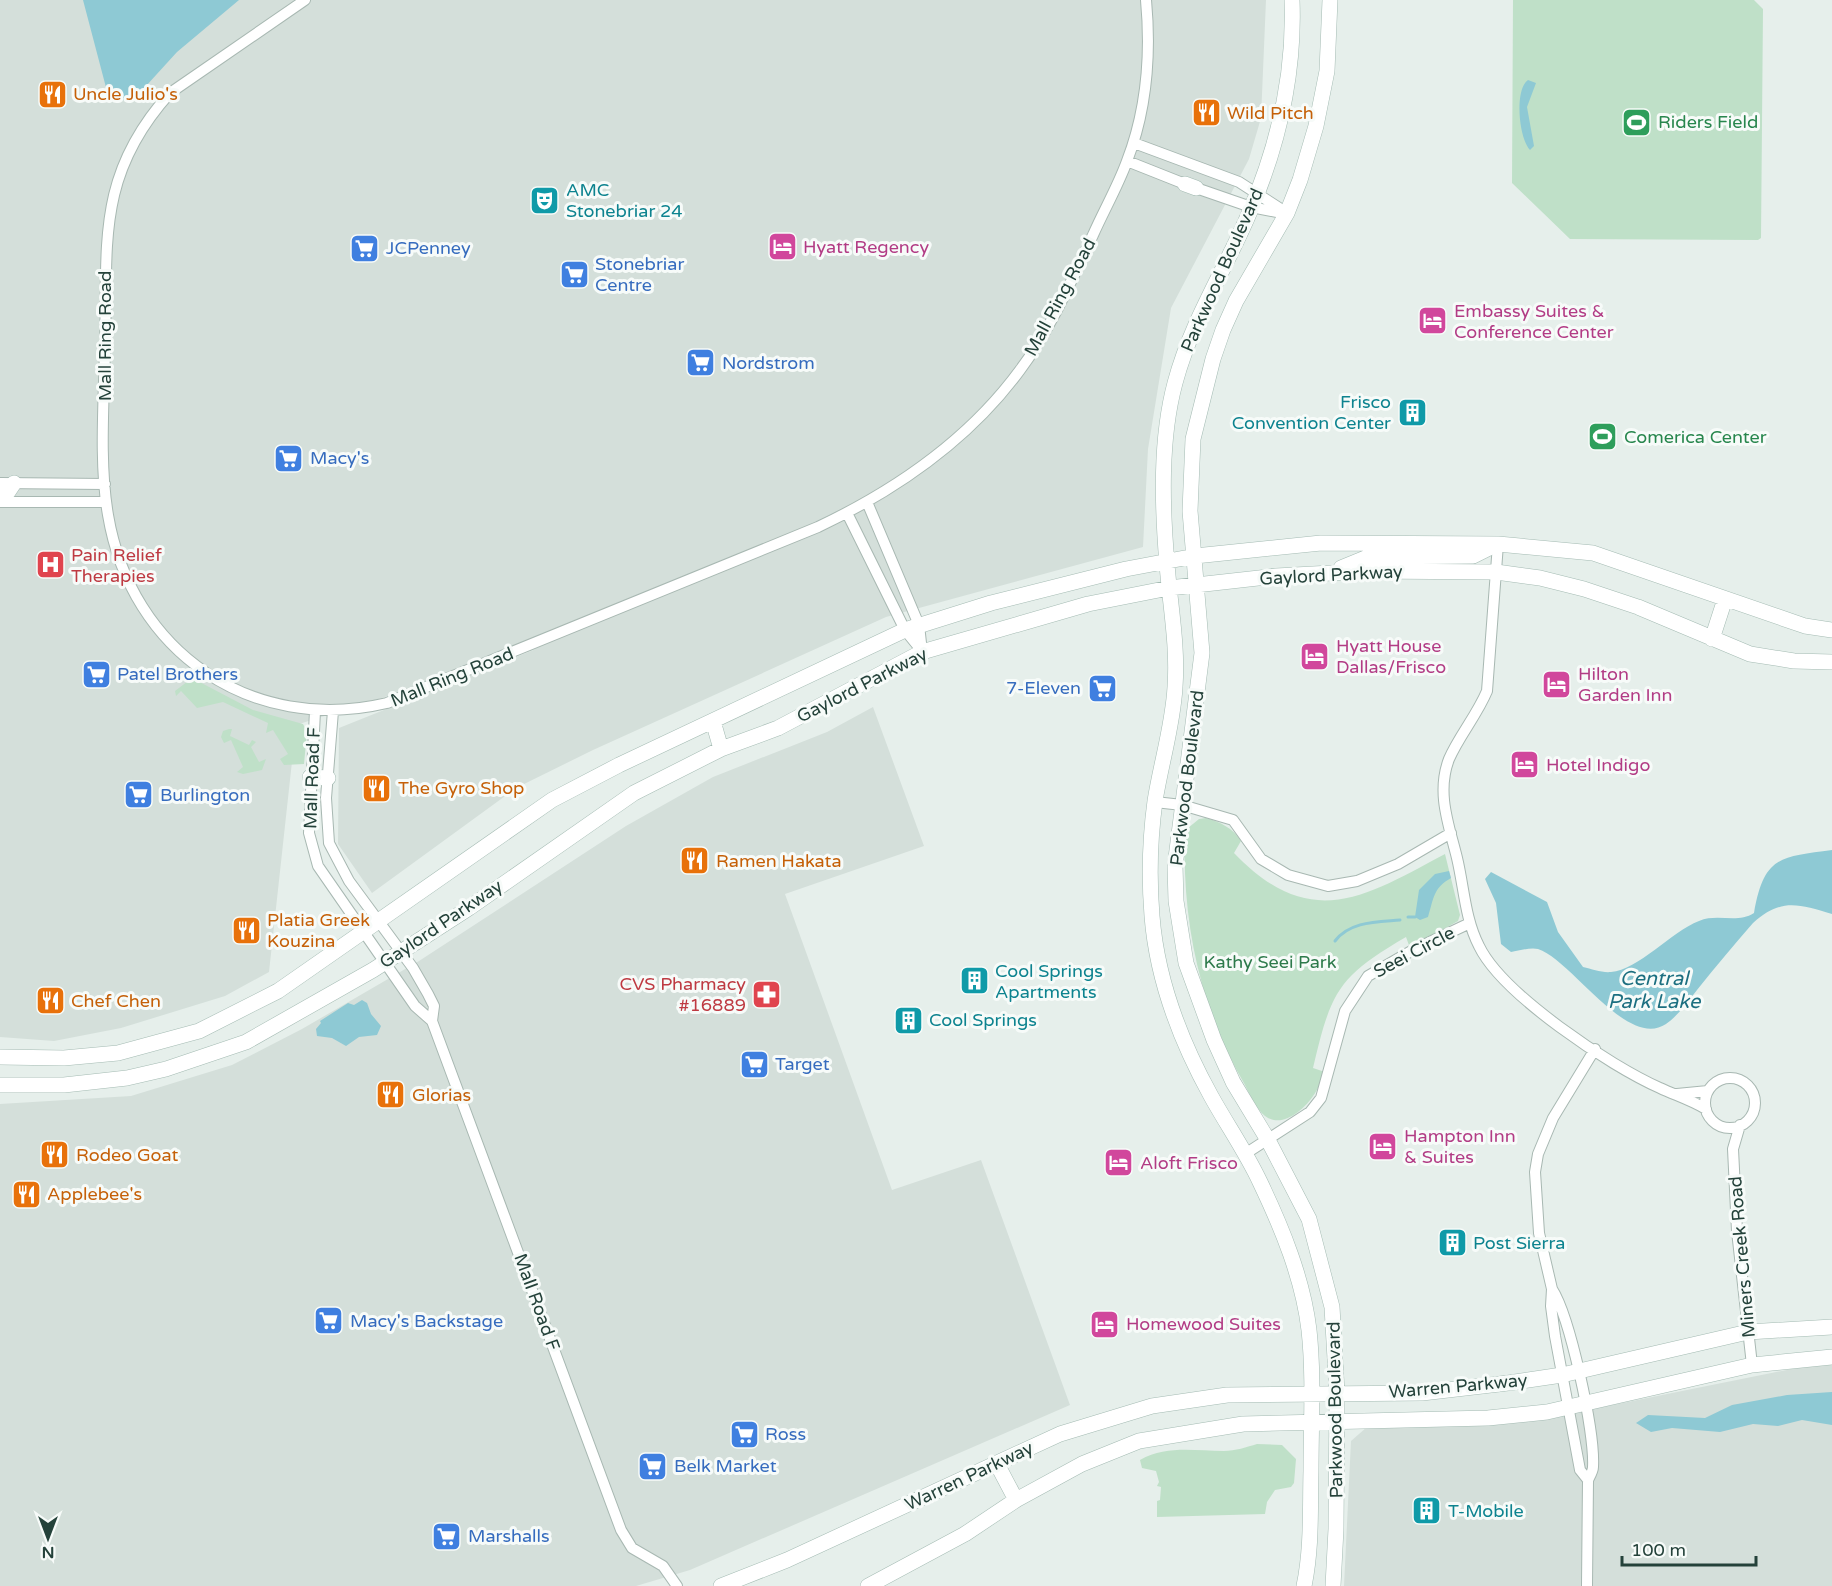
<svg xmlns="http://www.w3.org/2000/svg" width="1832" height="1586" viewBox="0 0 1832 1586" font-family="'Varela Round',sans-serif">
  <rect width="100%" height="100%" fill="#e6efeb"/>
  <!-- built -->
  <path fill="#d4dfda" d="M0 0H1266L1261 118 1249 159 1171 308 1148 449 1143 547 886 617 593 750 516 788 372 893 338 844 339 728 536 649 296 725 269 972 225 996 121 1028 54 1041 0 1037Z
    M873 707 924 846 785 894 892 1190 981 1160 1070 1405 690 1570 636 1586H0V1104L131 1096 232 1065 302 1029 419 961 626 826 713 777 827 732Z
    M1811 1365H1832V1586H1344L1351 1441 1367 1427 1548 1418Z"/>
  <!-- green -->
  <path fill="#bfe0c8" d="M1513 0H1754L1763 9 1761 238 1758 240 1570 239 1512 183Z
    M192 678 253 710 303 724 307 732 304 764 284 765 280 759 288 754 273 730 266 733 268 723 223 702 197 708 181 691 176 696 175 691Z
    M229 729H232L230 736 249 745 252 740 256 742 251 747 259 762 266 759 262 770 243 774 237 772 243 767 231 740 224 743 221 737 223 731Z
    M1206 818C1220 822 1233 828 1241 841L1234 853C1310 932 1363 898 1445 854L1460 915 1458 921 1410 948 1406 937C1337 977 1331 992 1313 1068L1325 1072C1320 1087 1311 1102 1298 1112 1287 1120 1276 1124 1265 1116 1256 1109 1250 1095 1245 1085 1207 1020 1188 949 1185 873 1185 858 1182 842 1188 828L1199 819Z
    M1257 1444 1282 1445 1296 1459 1294 1483 1291 1487 1275 1490 1267 1502 1265 1514 1157 1517V1501L1160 1500 1161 1487 1157 1486 1159 1482 1156 1471 1142 1468 1140 1460C1167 1445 1194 1451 1224 1451 1235 1451 1247 1447 1257 1444Z"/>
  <!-- water -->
  <path fill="#8ec9d4" d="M83 0H239L177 52 136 97 120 101 108 95Z
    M1528 80 1536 83 1527 107 1534 146 1530 150C1519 139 1514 90 1528 80Z
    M1832 850V914C1798 904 1781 898 1753 923 1734 945 1715 967 1697 990 1688 1001 1679 1015 1666 1024 1627 1050 1572 960 1538 949 1530 947 1519 951 1511 952L1501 944 1496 903 1485 879 1491 872 1547 902 1558 932 1583 967C1592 969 1602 973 1611 972 1638 970 1671 932 1699 921 1718 913 1737 924 1754 913 1764 856 1780 857 1832 850Z
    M1449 871 1451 878C1433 888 1434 898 1428 917L1420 920 1415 917 1419 890 1435 874Z
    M362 1000 367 1003 371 1014 381 1026 377 1035 359 1037 346 1046 332 1038 317 1036 316 1029 321 1023 320 1021 348 1003 354 1005Z
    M1832 1392V1425L1802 1420 1778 1426 1753 1424 1720 1432 1672 1428 1651 1432 1636 1423 1648 1415 1705 1418 1732 1405 1787 1395Z"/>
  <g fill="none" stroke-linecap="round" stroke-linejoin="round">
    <!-- stream -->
    <path stroke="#8ec9d4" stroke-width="3" d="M1408 917H1415
      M1335 941C1350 921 1378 922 1400 920"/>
    <defs>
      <path id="street" d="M305 0 170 93C95 176 108 245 105 348 104 401 99 463 108 515 131 652 252 735 387 703L818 527C896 490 968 441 1020 370 1051 329 1071 281 1093 235 1104 210 1118 186 1127 161 1147 109 1151 54 1146 0
        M1134 143 1239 182 1287 213
        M1127 161 1185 184
        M1196 188 1251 207 1282 213
        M0 483 105 484
        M0 502H106
        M867 502 919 625 922 652
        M847 513 905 630 922 651
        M1498 544 1487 691C1477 715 1459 736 1449 759 1436 793 1449 825 1457 858 1464 887 1465 919 1479 946 1502 994 1610 1066 1660 1088 1675 1095 1691 1100 1706 1109
        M315 711 309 833 318 866 415 1006 432 1021 621 1530 632 1548 663 1566 677 1586
        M333 711 326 798 329 843 349 881 413 968 428 994 434 1006 432 1021
        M1155 802 1182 805 1233 820 1261 859 1288 875 1328 886 1357 881 1398 864 1451 833
        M1705 1103a25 25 0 1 1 50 0a25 25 0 1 1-50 0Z
        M1677 1094 1708 1091
        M1740 1125 1733 1149 1737 1231 1752 1365
        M1245 1154 1310 1112 1321 1098 1345 1011 1368 976 1413 950 1470 923
        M1552 1289C1570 1317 1595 1432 1593 1467 1593 1471 1590 1476 1588 1480L1587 1586
        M1588 1480 1580 1470 1555 1336 1551 1306 1552 1289 1539 1233 1535 1172 1538 1154 1553 1118 1595 1049"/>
      <path id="secondary" d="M1292 0C1295 76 1278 147 1248 216 1223 274 1192 320 1175 383 1160 439 1162 505 1167 564 1170 605 1178 645 1175 687 1173 725 1161 763 1155 801 1150 838 1149 879 1152 916 1157 980 1180 1040 1211 1096 1227 1125 1246 1152 1260 1182 1282 1228 1303 1279 1309 1330 1314 1376 1311 1424 1311 1471 1310 1509 1312 1548 1304 1586
        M1330 0 1327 71 1316 126 1300 180 1287 213 1236 301 1223 330 1213 359 1193 439 1190 511 1202 653 1175 866 1176 901 1186 963 1214 1040 1233 1082 1268 1140 1309 1219 1332 1307 1337 1393 1336 1529 1333 1586
        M1185 184 1196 188
        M0 494 8 492 14 483
        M1341 568 1368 557 1473 556 1495 545
        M1712 639 1725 599
        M713 721 721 749
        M310 777 328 778
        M0 1057 64 1058 118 1053 199 1031 278 991 552 800 619 765 905 630 991 603 1126 569 1195 556 1321 543 1498 544 1593 553 1805 626 1832 630
        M0 1085H64L127 1078 166 1069 246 1042 373 970 469 908 634 793 721 749 778 728 922 652 1088 604 1169 588 1276 576 1369 571 1496 572 1540 578 1584 589 1638 607 1750 654 1794 661 1832 662
        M997 1464 1016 1500
        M721 1586 787 1560 1060 1434 1152 1406 1227 1395 1422 1393 1508 1383 1562 1375 1748 1332 1832 1327
        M868 1586 965 1534 1016 1500 1082 1464 1139 1441 1243 1424 1488 1418 1547 1412 1752 1365 1832 1357"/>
    </defs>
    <!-- street casing -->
    <use href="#street" stroke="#a8b8b2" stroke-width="12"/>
    <!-- secondary casing -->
    <use href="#secondary" stroke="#a4bbb3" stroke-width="16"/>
    <!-- street -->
    <use href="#street" stroke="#fff" stroke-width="10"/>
    <!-- secondary -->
    <use href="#secondary" stroke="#fff" stroke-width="15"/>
  </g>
  <!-- icons -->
  <defs>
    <symbol id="restaurant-square" viewBox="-11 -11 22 22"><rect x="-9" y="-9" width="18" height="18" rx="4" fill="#e8710a" stroke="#f7fbf9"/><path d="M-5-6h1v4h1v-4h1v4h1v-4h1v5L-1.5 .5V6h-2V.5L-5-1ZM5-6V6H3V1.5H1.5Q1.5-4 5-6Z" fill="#fff"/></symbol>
    <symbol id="stadium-square" viewBox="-11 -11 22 22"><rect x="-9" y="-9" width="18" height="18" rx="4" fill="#2e9e5b" stroke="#f7fbf9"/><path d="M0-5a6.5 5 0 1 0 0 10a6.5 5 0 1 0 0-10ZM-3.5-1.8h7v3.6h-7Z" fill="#fff"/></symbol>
    <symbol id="theatre-square" viewBox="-11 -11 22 22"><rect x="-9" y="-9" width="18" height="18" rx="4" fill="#0f9aa8" stroke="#f7fbf9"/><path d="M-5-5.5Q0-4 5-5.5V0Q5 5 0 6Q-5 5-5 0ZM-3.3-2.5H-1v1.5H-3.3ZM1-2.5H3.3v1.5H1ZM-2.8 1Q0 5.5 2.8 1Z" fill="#fff"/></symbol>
    <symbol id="hotel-square" viewBox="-11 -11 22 22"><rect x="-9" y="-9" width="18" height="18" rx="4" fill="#d1479c" stroke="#f7fbf9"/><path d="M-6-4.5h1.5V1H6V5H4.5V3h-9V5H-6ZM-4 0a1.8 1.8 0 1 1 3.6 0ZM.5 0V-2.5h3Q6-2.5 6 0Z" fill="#fff"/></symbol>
    <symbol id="supermarket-square" viewBox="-11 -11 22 22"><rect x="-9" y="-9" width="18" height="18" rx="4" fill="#3f7fe0" stroke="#f7fbf9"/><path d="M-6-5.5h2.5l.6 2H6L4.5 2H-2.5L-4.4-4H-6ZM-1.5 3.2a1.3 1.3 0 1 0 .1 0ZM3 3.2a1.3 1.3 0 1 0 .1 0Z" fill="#fff"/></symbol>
    <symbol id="building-square" viewBox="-11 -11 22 22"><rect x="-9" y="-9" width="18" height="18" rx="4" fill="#0f9aa8" stroke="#f7fbf9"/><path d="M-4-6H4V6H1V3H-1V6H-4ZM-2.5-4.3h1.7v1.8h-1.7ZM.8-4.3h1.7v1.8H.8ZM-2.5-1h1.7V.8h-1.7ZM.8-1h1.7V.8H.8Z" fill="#fff"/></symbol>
    <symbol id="hospital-square" viewBox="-11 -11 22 22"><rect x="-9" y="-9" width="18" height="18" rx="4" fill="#e0444e" stroke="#f7fbf9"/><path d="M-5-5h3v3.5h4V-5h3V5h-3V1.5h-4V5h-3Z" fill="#fff"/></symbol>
    <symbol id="pharmacy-square" viewBox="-11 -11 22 22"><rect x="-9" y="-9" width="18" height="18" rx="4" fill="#e0444e" stroke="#f7fbf9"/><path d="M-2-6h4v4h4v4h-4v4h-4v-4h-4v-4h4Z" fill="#fff"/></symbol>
  </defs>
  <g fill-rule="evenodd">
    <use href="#restaurant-square" x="36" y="78" width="33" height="33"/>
    <use href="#restaurant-square" x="1190" y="96" width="33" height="33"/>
    <use href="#stadium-square" x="1620" y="106" width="33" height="33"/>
    <use href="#theatre-square" x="528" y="184" width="33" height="33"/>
    <use href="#hotel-square" x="766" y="230" width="33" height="33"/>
    <use href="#supermarket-square" x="348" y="232" width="33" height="33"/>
    <use href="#supermarket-square" x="558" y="258" width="33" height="33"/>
    <use href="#hotel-square" x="1416" y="304" width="33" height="33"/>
    <use href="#supermarket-square" x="684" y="346" width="33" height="33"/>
    <use href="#building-square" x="1396" y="396" width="33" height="33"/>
    <use href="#stadium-square" x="1586" y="420" width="33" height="33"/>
    <use href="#supermarket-square" x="272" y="442" width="33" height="33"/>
    <use href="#hospital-square" x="34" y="548" width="33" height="33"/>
    <use href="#hotel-square" x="1298" y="640" width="33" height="33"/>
    <use href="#supermarket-square" x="80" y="658" width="33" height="33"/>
    <use href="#hotel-square" x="1540" y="668" width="33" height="33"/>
    <use href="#supermarket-square" x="1086" y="672" width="33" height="33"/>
    <use href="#hotel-square" x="1508" y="748" width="33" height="33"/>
    <use href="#restaurant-square" x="360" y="772" width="33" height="33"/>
    <use href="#supermarket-square" x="122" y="778" width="33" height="33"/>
    <use href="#restaurant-square" x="678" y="844" width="33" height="33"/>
    <use href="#restaurant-square" x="230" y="914" width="33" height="33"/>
    <use href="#building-square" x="958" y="964" width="33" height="33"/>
    <use href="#pharmacy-square" x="750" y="978" width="33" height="33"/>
    <use href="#restaurant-square" x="34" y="984" width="33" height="33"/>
    <use href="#building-square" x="892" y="1004" width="33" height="33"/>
    <use href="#supermarket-square" x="738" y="1048" width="33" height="33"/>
    <use href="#restaurant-square" x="374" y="1078" width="33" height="33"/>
    <use href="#hotel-square" x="1366" y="1130" width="33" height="33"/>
    <use href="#restaurant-square" x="38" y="1138" width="33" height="33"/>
    <use href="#hotel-square" x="1102" y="1146" width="33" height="33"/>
    <use href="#restaurant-square" x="10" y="1178" width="33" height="33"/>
    <use href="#building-square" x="1436" y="1226" width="33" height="33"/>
    <use href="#supermarket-square" x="312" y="1304" width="33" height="33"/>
    <use href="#hotel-square" x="1088" y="1308" width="33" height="33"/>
    <use href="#supermarket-square" x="728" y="1418" width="33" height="33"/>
    <use href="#supermarket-square" x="636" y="1450" width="33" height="33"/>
    <use href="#building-square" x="1410" y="1494" width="33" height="33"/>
    <use href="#supermarket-square" x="430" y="1520" width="33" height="33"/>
  </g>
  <g text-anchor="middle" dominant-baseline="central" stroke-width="6" stroke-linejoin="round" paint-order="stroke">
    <!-- food labels -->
    <g font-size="18" fill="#c56008" stroke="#f7fbf9" text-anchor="start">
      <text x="73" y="94">Uncle Julio's</text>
      <text x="1227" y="113">Wild Pitch</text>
      <text x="398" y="788">The Gyro Shop</text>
      <text x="716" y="861">Ramen Hakata</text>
      <text x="267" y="920">Platia Greek<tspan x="267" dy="21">Kouzina</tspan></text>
      <text x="71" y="1001">Chef Chen</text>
      <text x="412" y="1095">Glorias</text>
      <text x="76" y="1155">Rodeo Goat</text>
      <text x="47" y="1194">Applebee's</text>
    </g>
    <!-- leisure labels -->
    <g font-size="18" fill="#27864d" stroke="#f7fbf9" text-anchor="start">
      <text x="1658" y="122">Riders Field</text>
      <text x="1624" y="437">Comerica Center</text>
    </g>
    <!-- culture labels -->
    <g font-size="18" fill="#0d838f" stroke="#f7fbf9" text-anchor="start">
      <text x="566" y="190">AMC<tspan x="566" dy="21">Stonebriar 24</tspan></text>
      <text x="1391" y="402" text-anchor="end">Frisco<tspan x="1391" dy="21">Convention Center</tspan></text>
      <text x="995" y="971">Cool Springs<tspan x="995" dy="21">Apartments</tspan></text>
      <text x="929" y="1020">Cool Springs</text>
      <text x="1473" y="1243">Post Sierra</text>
      <text x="1448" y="1511">T-Mobile</text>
    </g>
    <!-- hotel labels -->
    <g font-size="18" fill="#b23c85" stroke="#f7fbf9" text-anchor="start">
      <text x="803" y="247">Hyatt Regency</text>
      <text x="1454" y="311">Embassy Suites &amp;<tspan x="1454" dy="21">Conference Center</tspan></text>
      <text x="1336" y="646">Hyatt House<tspan x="1336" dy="21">Dallas/Frisco</tspan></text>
      <text x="1578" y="674">Hilton<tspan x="1578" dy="21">Garden Inn</tspan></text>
      <text x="1546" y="765">Hotel Indigo</text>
      <text x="1404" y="1136">Hampton Inn<tspan x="1404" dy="21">&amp; Suites</tspan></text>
      <text x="1140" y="1163">Aloft Frisco</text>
      <text x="1126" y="1324">Homewood Suites</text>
    </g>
    <!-- shop labels -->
    <g font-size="18" fill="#366cbe" stroke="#f7fbf9" text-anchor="start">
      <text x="386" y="248">JCPenney</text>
      <text x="595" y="264">Stonebriar<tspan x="595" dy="21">Centre</tspan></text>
      <text x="722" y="363">Nordstrom</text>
      <text x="310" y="458">Macy's</text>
      <text x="117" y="674">Patel Brothers</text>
      <text x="1081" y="688" text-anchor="end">7-Eleven</text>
      <text x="160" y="795">Burlington</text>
      <text x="775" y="1064">Target</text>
      <text x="350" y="1321">Macy's Backstage</text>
      <text x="765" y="1434">Ross</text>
      <text x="674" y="1466">Belk Market</text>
      <text x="468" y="1536">Marshalls</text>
    </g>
    <!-- street labels -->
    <g font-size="18" fill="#24423a" stroke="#f7fbf9">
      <text transform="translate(1222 270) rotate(-66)">Parkwood Boulevard</text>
      <text transform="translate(1060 297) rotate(-62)">Mall Ring Road</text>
      <text transform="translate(105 336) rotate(-90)">Mall Ring Road</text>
      <text transform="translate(1331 575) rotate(-3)">Gaylord Parkway</text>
      <text transform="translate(452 677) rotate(-22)">Mall Ring Road</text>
      <text transform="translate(862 685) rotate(-27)">Gaylord Parkway</text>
      <text transform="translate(312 778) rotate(-88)">Mall Road F</text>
      <text transform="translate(1187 778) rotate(-83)">Parkwood Boulevard</text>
      <text transform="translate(441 924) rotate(-34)">Gaylord Parkway</text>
      <text transform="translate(1414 952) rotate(-28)">Seei Circle</text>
      <text transform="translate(1742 1257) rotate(-95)">Miners Creek Road</text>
      <text transform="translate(537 1302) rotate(70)">Mall Road F</text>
      <text transform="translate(1458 1386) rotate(-5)">Warren Parkway</text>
      <text transform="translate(1335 1410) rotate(-91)">Parkwood Boulevard</text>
      <text transform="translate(969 1476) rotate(-25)">Warren Parkway</text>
    </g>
    <!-- health labels -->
    <g font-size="18" fill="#be3a42" stroke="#f7fbf9" text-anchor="start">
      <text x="71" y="555">Pain Relief<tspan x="71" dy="21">Therapies</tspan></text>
      <text x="746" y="984" text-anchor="end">CVS Pharmacy<tspan x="746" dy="21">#16889</tspan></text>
    </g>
    <!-- park labels -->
    <g font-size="18" fill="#2d7a4b" stroke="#f7fbf9">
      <text x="1270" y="962">Kathy Seei Park</text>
    </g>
    <!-- water labels -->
    <g font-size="20" font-style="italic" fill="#1c6f80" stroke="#f7fbf9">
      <text x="1654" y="979">Central<tspan x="1654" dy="23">Park Lake</tspan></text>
    </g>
  </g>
  <!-- north arrow -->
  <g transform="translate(48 1538) rotate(180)" stroke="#f7fbf9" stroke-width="4.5" paint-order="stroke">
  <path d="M0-4.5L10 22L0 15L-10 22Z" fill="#24423a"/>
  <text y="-9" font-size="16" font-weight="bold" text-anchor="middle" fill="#24423a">N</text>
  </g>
  <!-- scale -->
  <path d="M1622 1556v9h134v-9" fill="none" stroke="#24423a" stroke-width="3"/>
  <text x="1631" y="1556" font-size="18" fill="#24423a" stroke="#f7fbf9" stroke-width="4.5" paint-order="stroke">100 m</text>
</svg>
